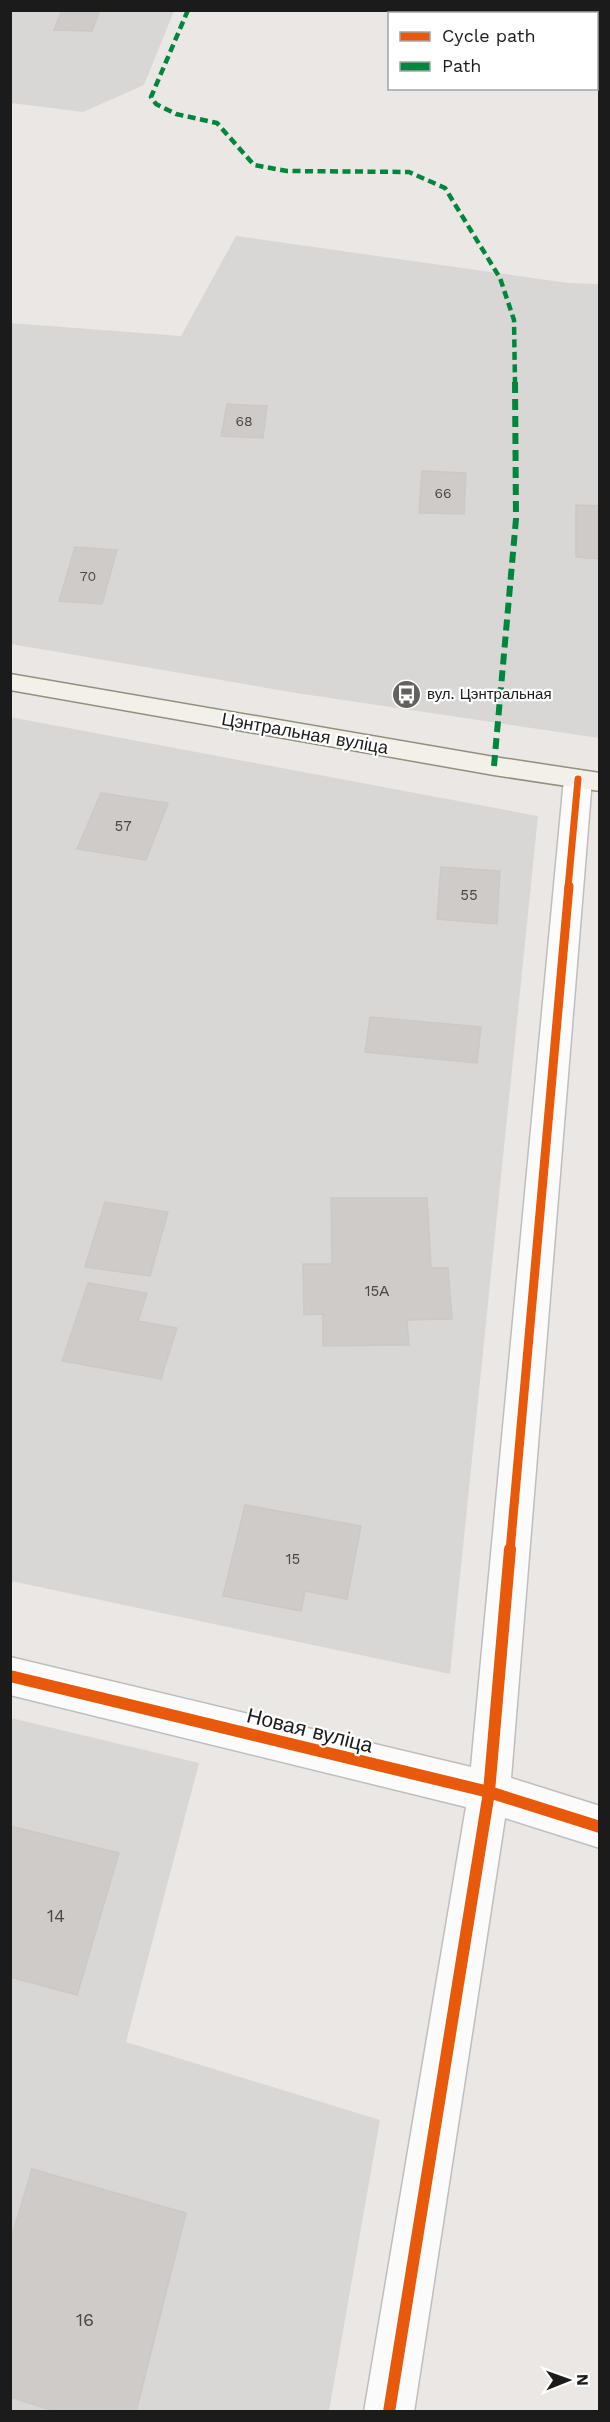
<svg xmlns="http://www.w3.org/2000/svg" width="610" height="2422" viewBox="0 0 610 2422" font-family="'Work Sans',sans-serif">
  <rect width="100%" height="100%" fill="#eae7e4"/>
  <!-- residential -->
  <path fill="#d9d7d6" d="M11 11H174L144 85 83 112 11 103Z
    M236 236 568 283 599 284V738L296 693 11 644 10 323 181 336Z
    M10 717 538 816 450 1674 11 1581Z
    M11 1718 199 1763 126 2042 380 2120 329 2411 11 2412Z"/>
  <!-- building -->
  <path fill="#cecbc9" stroke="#cdc8c6" stroke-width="1.5" d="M62 10H100L92 31 54 30Z
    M227 404 267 406 263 438 221 436Z
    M422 471 466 473 464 514 419 513Z
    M576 505 600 506V559L576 557Z
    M75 547 117 550 102 604 59 601Z
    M101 793 168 803 146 860 77 849Z
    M441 867 500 871 497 924 437 919Z
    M370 1017 481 1027 477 1063 365 1052Z
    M331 1198H427L431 1268H448L452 1319 407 1320 409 1345 323 1346V1314L304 1315 303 1264H332Z
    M105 1202 168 1212 150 1276 85 1267Z
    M88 1283 147 1293 138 1321 177 1328 161 1379 62 1361Z
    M245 1505 361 1526 347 1599 305 1591 301 1611 223 1596Z
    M10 1826 119 1853 77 1995 10 1977Z
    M32 2169 186 2213 136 2412H57L10 2397V2242Z"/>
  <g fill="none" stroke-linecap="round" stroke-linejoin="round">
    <defs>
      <path id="street" d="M578 770 588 773 592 779 511 1778 600 1806V1848L505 1818 414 2412H364L466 1807 10 1695V1657L471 1767 564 779 568 773Z"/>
      <path id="secondary" d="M10 674 494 757 600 773V791L494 775 10 690Z"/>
    </defs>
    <!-- street casing -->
    <use href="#street" stroke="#bfbebc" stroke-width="3"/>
    <!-- secondary casing -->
    <use href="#secondary" stroke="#92907e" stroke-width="3"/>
    <!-- street -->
    <use href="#street" fill="#fcfbfb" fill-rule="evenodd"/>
    <!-- secondary -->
    <use href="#secondary" fill="#f2f0e9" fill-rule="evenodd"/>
    <!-- quiet-far1 -->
    <path stroke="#00873e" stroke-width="4.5" stroke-dasharray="8 4.5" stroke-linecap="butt" d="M188 10 151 97 156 104 176 114 217 123 254 165 287 171 409 172 445 188 500 278 514 320 515 384"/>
    <!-- quiet -->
    <path stroke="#00873e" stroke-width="6" stroke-dasharray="11 6" stroke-linecap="butt" d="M494 766 516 519 515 382"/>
    <defs>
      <path id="cycleway-far2" d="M568 888 578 779"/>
      <path id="cycleway-far1" d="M510 1551 569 886"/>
      <path id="cycleway" d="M10 1676 489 1792 600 1827
        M389 2412 489 1792 510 1549"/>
    </defs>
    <!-- cycleway-far2 casing -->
    <use href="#cycleway-far2" stroke="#fff" stroke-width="10"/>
    <!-- cycleway-far1 casing -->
    <use href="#cycleway-far1" stroke="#fff" stroke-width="13"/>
    <!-- cycleway casing -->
    <use href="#cycleway" stroke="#fff" stroke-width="16"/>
    <!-- cycleway-far2 -->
    <use href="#cycleway-far2" stroke="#e8590c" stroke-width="7"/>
    <!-- cycleway-far1 -->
    <use href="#cycleway-far1" stroke="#e8590c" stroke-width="9"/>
    <!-- cycleway -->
    <use href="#cycleway" stroke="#e8590c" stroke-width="12"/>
  </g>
  <!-- icons -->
  <defs>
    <symbol id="bus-disc" viewBox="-11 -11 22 22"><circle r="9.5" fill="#636261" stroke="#fff"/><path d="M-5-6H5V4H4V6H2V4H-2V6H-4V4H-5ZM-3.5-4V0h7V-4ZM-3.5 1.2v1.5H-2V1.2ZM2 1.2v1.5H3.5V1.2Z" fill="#fff"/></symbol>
  </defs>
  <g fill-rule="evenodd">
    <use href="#bus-disc" x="390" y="678" width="33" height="33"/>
  </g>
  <g text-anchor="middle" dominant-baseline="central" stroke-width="4.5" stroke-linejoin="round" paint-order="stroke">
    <!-- far-number labels -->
    <g font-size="14" fill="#484746">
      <text x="244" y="421">68</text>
      <text x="443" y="493">66</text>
      <text x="88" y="576">70</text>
    </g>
    <!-- far-poi labels -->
    <g font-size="15" fill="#1b1b1b" stroke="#fff" text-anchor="start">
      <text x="427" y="694">вул. Цэнтральная</text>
    </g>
    <!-- number labels -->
    <g font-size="15" fill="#484746">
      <text x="123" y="826">57</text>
      <text x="469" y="895">55</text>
      <text x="377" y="1291">15А</text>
      <text x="293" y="1559">15</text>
    </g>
    <!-- street labels -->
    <g font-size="18" fill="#1b1b1b" stroke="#fff">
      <text transform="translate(305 733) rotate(10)">Цэнтральная вуліца</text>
    </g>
    <!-- near-number labels -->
    <g font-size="18" fill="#484746">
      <text x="56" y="1915">14</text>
      <text x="85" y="2319">16</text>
    </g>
    <!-- near-street labels -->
    <g font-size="21" fill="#1b1b1b" stroke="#fff">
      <text transform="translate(310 1730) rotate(14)">Новая вуліца</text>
    </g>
  </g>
  <!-- border -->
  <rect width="610" height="2422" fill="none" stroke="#1b1b1b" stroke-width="24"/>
  <!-- legend -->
  <rect x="388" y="12" width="210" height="78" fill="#ffffff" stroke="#a4a4a4" stroke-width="1.5"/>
  <rect x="400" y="32" width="30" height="9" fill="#e8590c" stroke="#a4a4a4" stroke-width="1.5"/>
  <text x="442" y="42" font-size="18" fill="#1b1b1b">Cycle path</text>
  <rect x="400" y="62" width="30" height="9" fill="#00873e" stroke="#a4a4a4" stroke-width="1.5"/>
  <text x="442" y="72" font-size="18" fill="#1b1b1b">Path</text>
  <!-- north arrow -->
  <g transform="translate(568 2380) rotate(89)" stroke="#ffffff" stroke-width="4.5" paint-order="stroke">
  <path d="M0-4.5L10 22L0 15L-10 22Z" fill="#1b1b1b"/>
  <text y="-9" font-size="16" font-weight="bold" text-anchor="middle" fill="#1b1b1b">N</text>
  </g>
</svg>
